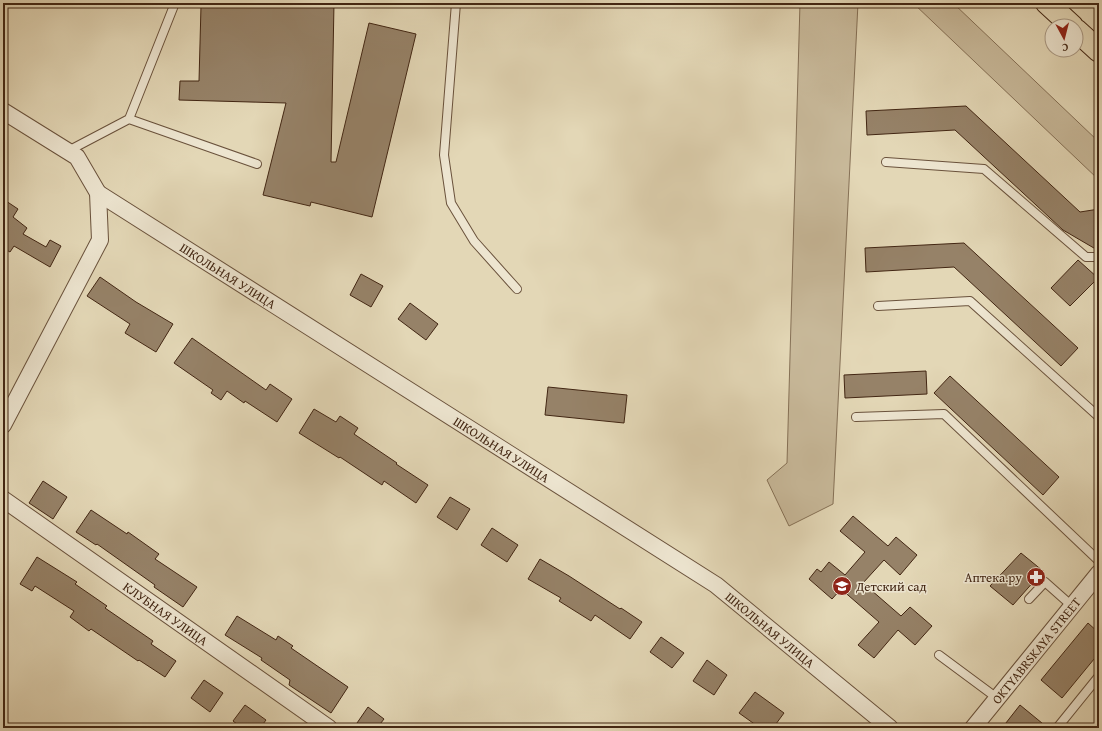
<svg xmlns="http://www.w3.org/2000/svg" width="1102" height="731" viewBox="0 0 1102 731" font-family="'Gentium Book Plus',serif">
  <rect width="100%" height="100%" fill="#e3d7b6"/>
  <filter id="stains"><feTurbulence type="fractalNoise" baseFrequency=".005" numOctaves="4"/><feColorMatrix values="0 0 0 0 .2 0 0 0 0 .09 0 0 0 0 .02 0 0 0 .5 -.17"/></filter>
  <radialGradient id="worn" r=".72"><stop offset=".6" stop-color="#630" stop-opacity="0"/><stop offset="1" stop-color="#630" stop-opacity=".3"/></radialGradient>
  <!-- green -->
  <path fill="#c8b99a" stroke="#857056" d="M800 3H858L833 504 789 526 767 480 787 463Z
    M913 3H953L1099 142V180Z"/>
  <!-- building -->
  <path fill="#968268" stroke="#422613" d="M248 3H334L331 162H336L369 23 416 34 372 217 311 202 310 206 263 195 286 103 179 100 180 81H199L201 6 248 7Z
    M966 106 1080 212 1099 209V251L1063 230 955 130 867 135 866 111Z
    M3 199 18 209 13 217 27 228 23 234 46 247 50 240 61 246 50 267 14 246 10 252 3 248Z
    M964 243 1078 348 1061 366 954 267 866 272 865 248Z
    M1078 260 1098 278 1070 306 1051 288Z
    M361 274 383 286 371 307 350 295Z
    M100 277 136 302 173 324 156 352 125 333 130 324 87 296Z
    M410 303 438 324 426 340 398 319Z
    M192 338 266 390 270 384 292 399 277 422 245 401 244 403 227 391 221 400 211 393 213 390 174 363Z
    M926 371 927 394 845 398 844 375Z
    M950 376 1059 477 1043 495 934 393Z
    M548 387 627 395 624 423 545 415Z
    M314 409 336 422 340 416 358 428 354 434 397 463 396 464 428 485 416 503 384 481 382 485 340 457 339 458 299 433Z
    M43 481 67 497 53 519 29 503Z
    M450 497 470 509 457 530 437 517Z
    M91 510 127 534 128 532 159 554 155 559 197 587 183 607 154 587 155 585 97 544 96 545 76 532Z
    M853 516 888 546 896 537 917 555 900 575 884 560 863 583 901 616 910 607 932 626 915 645 898 630 874 658 858 645 879 622 841 589 832 599 809 579 817 569 821 572 829 562 845 575 865 552 840 531Z
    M492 528 518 545 507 562 481 545Z
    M1021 553 1043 571 1013 605 990 586Z
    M37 557 77 582 75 584 107 606 105 608 153 641 151 644 176 661 165 677 139 660 138 661 91 629 89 631 70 617 74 611 35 586 32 591 20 584Z
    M540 559 569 576 620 609 621 608 642 622 630 639 595 615 591 621 559 601 561 598 528 579Z
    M237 616 276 640 278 636 293 646 291 648 348 687 331 713 289 685 290 680 261 660 262 658 225 635Z
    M1088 623 1099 633V653L1062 698 1041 680Z
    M661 637 684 653 672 668 650 652Z
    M707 660 727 675 714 695 693 681Z
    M204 680 223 693 210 712 191 698Z
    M755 692 784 713 773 728H760L739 713Z
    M245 705 266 720 260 728H242L233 721Z
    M1020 705 1048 728H1002Z
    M368 707 384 719 377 728H364L357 723Z"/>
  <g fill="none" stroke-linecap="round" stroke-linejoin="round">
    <defs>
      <path id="lane" d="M456 3 444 155 451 203 474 241 517 289
        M129 119 175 3
        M68 151 129 119 257 164
        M886 162 984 169 1086 257H1099
        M878 306 970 301 1099 417
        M856 417 944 414 1099 561
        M1029 599 1045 582 1072 606
        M939 655 997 698
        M1057 728 1099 676"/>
      <g id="street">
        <path d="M3 111 77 157 98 193 100 240 3 425"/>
        <path id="s1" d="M98 193 716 585 890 728"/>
        <path id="s2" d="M3 499 329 728"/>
        <path id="s3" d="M973 728 1099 573"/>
      </g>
      <path id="primary" d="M1047 3 1072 26
        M1076 30 1099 51"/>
    </defs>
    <!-- lane casing -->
    <use href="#lane" stroke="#6a523c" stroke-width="10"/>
    <!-- street casing -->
    <use href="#street" stroke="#6a523c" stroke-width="18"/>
    <!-- primary casing -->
    <use href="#primary" stroke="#422613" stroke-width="24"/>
    <!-- lane -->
    <use href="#lane" stroke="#ede5d0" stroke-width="8"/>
    <!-- street -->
    <use href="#street" stroke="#ede5d0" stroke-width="16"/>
    <!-- primary -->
    <use href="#primary" stroke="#e3d7b6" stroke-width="22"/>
  </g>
  <!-- icons -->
  <defs>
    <symbol id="pharmacy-disc" viewBox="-11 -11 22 22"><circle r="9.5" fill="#8f2418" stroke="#ede5d0"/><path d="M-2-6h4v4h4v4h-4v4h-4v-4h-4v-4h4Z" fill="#fff"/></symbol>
    <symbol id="school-disc" viewBox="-11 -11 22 22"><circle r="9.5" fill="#8f2418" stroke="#ede5d0"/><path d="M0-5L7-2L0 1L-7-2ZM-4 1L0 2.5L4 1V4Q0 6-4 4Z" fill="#fff"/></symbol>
  </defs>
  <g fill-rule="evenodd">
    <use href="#pharmacy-disc" x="1025" y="566" width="22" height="22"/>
    <use href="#school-disc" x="831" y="575" width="22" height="22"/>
  </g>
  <g text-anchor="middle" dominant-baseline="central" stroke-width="3" stroke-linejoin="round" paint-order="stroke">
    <!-- street labels -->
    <g font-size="13" fill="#422613" stroke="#ede5d0">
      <text stroke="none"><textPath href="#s1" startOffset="154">ШКОЛЬНАЯ УЛИЦА</textPath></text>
      <text stroke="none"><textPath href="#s1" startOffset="478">ШКОЛЬНАЯ УЛИЦА</textPath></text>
      <text stroke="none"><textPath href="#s2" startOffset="199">КЛУБНАЯ УЛИЦА</textPath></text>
      <text stroke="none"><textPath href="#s1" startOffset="802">ШКОЛЬНАЯ УЛИЦА</textPath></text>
      <text stroke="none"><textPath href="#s3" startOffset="100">OKTYABRSKAYA STREET</textPath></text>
    </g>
    <!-- poi labels -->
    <g font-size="13" fill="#422613" stroke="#ede5d0" text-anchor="end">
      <text x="1022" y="577">Аптека.ру</text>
      <text x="856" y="586" text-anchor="start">Детский сад</text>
    </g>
  </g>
  <!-- margin -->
  <rect width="1102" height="731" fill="none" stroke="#e3d7b6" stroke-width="16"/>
  <rect x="4" y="4" width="1094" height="723" fill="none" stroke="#422613" stroke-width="2"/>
  <rect x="8" y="8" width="1086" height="715" fill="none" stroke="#422613"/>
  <!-- north arrow -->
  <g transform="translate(1064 38) rotate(173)"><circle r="19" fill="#ede5d0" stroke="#a99984"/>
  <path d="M0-3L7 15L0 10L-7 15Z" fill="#8f2418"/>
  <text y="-6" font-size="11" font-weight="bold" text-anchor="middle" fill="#422613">С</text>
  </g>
  <rect width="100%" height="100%" filter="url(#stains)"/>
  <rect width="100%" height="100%" fill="url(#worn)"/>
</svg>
